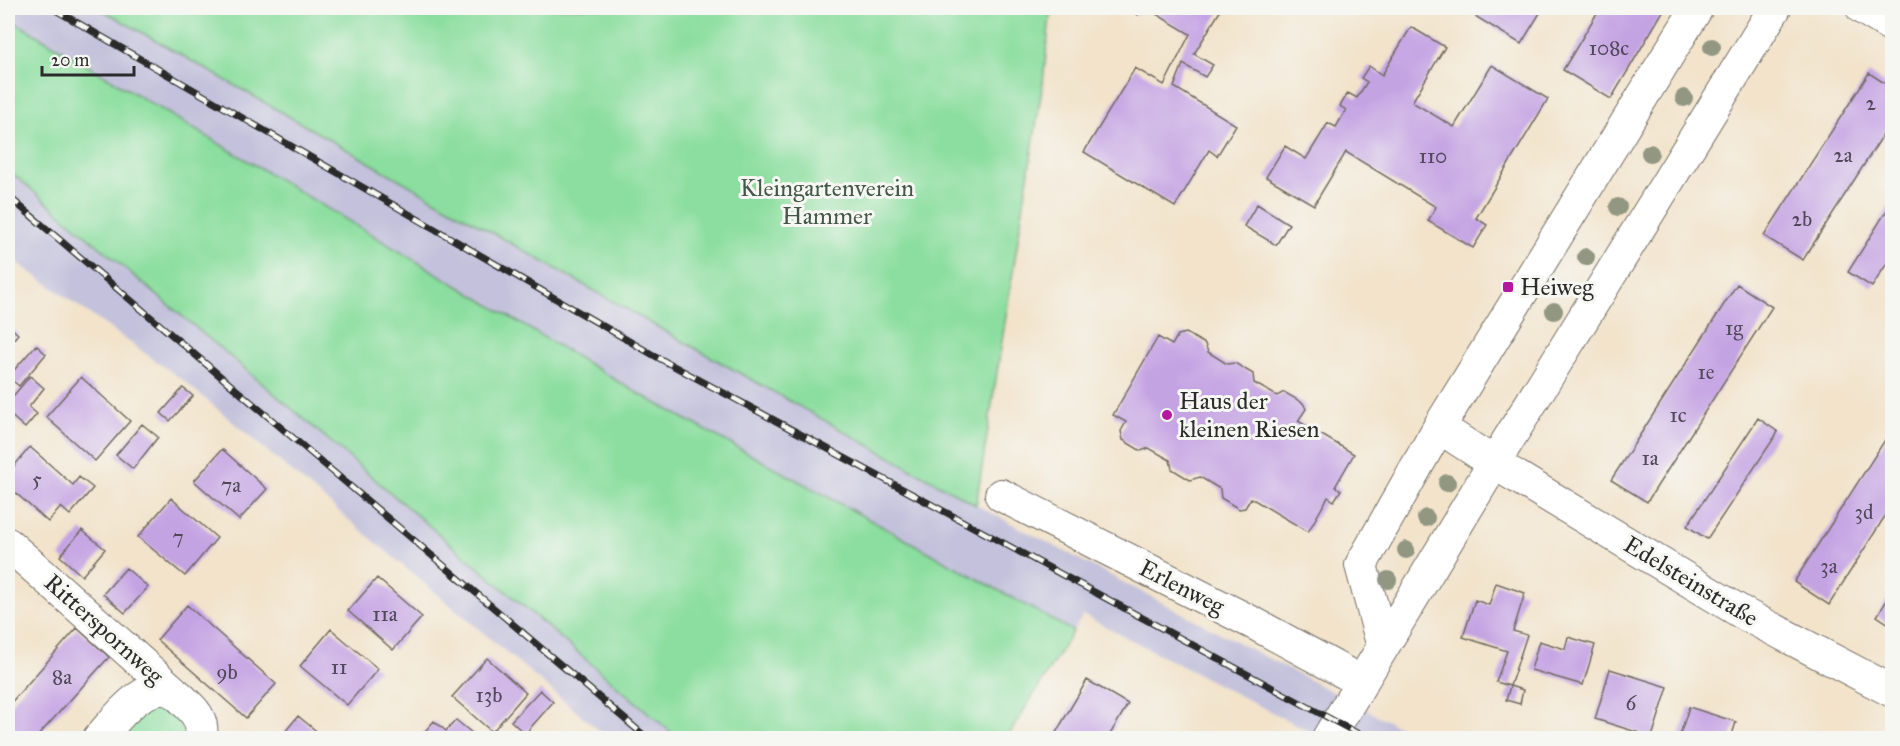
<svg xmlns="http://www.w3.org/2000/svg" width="1900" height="746" viewBox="0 0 1900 746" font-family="'IM FELL Great Primer',serif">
  <rect width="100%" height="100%" fill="#f6f6f2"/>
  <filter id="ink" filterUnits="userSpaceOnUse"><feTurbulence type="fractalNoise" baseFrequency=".0167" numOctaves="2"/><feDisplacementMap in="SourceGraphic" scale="12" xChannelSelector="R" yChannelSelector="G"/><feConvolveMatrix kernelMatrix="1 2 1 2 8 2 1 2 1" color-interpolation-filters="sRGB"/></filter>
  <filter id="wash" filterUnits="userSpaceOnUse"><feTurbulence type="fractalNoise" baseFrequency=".008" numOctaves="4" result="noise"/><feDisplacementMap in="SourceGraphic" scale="24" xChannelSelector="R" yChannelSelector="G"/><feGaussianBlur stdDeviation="1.35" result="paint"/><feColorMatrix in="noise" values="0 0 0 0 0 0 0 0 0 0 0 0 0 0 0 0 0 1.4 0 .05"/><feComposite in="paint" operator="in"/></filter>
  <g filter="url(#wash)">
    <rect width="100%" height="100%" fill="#f2e3ca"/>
    <!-- industrial -->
    <path fill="#c3c1db" d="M8 8H99L668 333 976 505 1420 738H1322L1083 615 1007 738H608L184 381 8 256Z"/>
    <!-- green -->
    <path fill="#8bde9f" stroke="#5b8465" stroke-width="1.5" d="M99 8H1051L1043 82 976 505 668 333Z
      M8 18 634 391 1073 631 1007 738H678L244 368 8 170Z
      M159 704C178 709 183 721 191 738H114L138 711Z"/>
    <g id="blocks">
      <!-- building -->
      <path fill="#c4a3e3" d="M1126 8H1141L1138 15Z
        M1146 8H1222L1194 54 1213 65 1205 77 1183 64 1174 87 1236 125 1217 156 1209 150 1175 207 1084 152 1135 68 1164 85 1190 34Z
        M1480 8H1530L1540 13 1521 44 1475 16Z
        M1600 8H1665L1611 99 1563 70Z
        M1411 27 1445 47 1412 102 1454 127 1492 65 1548 99 1476 218 1487 225 1473 248 1428 221 1436 207 1346 152 1314 205 1266 177 1285 146 1306 159 1328 123 1336 127 1346 110 1340 106 1348 93 1357 98 1367 82 1361 78 1369 66 1382 75Z
        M1869 73 1892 88V121L1803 260 1764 236Z
        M1892 202V255L1872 287 1848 272Z
        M1257 204 1289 224 1276 245 1244 226Z
        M1737 284 1772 307 1647 502 1611 480Z
        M8 325 18 334 8 346Z
        M1186 333 1205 344 1208 352 1227 364 1235 363 1253 374 1254 383 1277 396 1284 392 1303 403 1306 409 1298 421 1354 454 1335 487 1341 490 1334 501 1328 497 1308 532 1251 498 1245 508 1239 509 1221 498 1220 489 1200 477 1190 480 1172 469 1170 460 1149 448 1141 451 1123 440 1121 431 1126 422 1113 415 1158 337 1172 345 1178 335Z
        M36 345 46 354 19 386 8 377Z
        M30 376 44 388 29 407 37 414 25 428 8 413V402Z
        M81 377 130 421 95 461 46 417Z
        M183 388 193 396 170 421 161 413Z
        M1758 418 1778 432 1707 539 1687 526Z
        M142 424 158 437 133 469 116 455Z
        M1892 429V505L1829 605 1794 582Z
        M30 447 73 485 79 477 93 488 70 515 61 507 48 522 8 486V473Z
        M222 449 267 489 239 520 194 481Z
        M171 498 217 538 185 576 138 537Z
        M82 530 105 549 82 576 60 556Z
        M126 568 148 587 125 613 103 594Z
        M377 578 422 617 393 650 348 611Z
        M1496 583 1525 593 1513 631 1527 635 1510 686 1496 682 1507 651 1463 637 1475 600 1489 605Z
        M1892 592V626L1877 616Z
        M187 605 276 684 246 718 157 640Z
        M77 628 109 657 36 738H8V706Z
        M331 629 378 669 347 705 300 666Z
        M1568 637 1595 645 1583 685 1531 670 1539 641 1565 649Z
        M487 658 526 693 492 732 452 697Z
        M1610 669 1668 687 1652 737 1595 719Z
        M1087 680 1128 704 1108 738H1057L1054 736Z
        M1510 686 1523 690 1520 704 1506 700Z
        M540 690 553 702 525 734 511 721Z
        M1689 707 1736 722 1731 738H1679Z
        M298 716 320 734 316 738H280Z
        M456 720 478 738H419L434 721 446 731Z"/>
    </g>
  </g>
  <g filter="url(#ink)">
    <use href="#blocks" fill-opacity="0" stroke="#716b63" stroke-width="1.5"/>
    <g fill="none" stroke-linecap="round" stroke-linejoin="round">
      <defs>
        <path id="minor" d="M1697 8 1439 427 1494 463 1746 615 1892 691
          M1862 8 1892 26
          M1001 495 1257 625 1362 682
          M8 544 173 691
          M1383 647 1361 565 1439 427
          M99 738C115 721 144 679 172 691 178 694 184 701 189 706 199 715 203 725 201 738
          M1328 738 1494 463 1775 8"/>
      </defs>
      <!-- minor casing -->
      <use href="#minor" stroke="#716b63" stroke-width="34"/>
      <!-- minor -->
      <use href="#minor" stroke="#fff" stroke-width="32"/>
      <defs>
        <path id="rail" d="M52 8 655 356 1366 738
          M8 196 647 738"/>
      </defs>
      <!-- rail casing -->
      <use href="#rail" stroke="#2b2b2b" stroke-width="7"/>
      <!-- rail -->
      <use href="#rail" stroke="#f6f6f2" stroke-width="4.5" stroke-dasharray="14" stroke-linecap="butt"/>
    </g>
    <!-- trees -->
    <g fill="#929782">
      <circle cx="1712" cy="47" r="9"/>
      <circle cx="1684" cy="98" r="9"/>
      <circle cx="1650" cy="153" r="9"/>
      <circle cx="1618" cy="207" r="9"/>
      <circle cx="1586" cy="257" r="9"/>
      <circle cx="1554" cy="311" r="9"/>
      <circle cx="1447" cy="483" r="9"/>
      <circle cx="1426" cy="518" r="9"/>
      <circle cx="1406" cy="550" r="9"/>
      <circle cx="1388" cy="580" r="9"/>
    </g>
  </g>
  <!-- markers -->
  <g fill="#b5179e" stroke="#f6f6f2" stroke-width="2">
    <rect x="1502" y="281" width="12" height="12" rx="3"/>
    <circle cx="1167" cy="415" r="6"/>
  </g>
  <g text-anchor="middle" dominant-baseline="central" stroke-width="6" stroke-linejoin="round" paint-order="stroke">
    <!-- number labels -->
    <g font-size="21" fill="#514959">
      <text x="1609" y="48">108c</text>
      <text x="1871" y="103">2</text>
      <text x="1843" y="155">2a</text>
      <text x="1433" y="156">110</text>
      <text x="1802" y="219">2b</text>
      <text x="1734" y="328">1g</text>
      <text x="1706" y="372">1e</text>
      <text x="1678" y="415">1c</text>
      <text x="1650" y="458">1a</text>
      <text x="37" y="479">5</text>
      <text x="231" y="485">7a</text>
      <text x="1864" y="512">3d</text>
      <text x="178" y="537">7</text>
      <text x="1829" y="566">3a</text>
      <text x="385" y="614">11a</text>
      <text x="339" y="667">11</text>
      <text x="227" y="672">9b</text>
      <text x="62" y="677">8a</text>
      <text x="489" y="695">13b</text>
      <text x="1631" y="703">6</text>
    </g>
    <!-- park labels -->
    <g font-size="24" fill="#435848" stroke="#f6f6f2">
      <text x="827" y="188">Kleingartenverein<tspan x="827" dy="28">Hammer</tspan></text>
    </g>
    <!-- poi labels -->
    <g font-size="24" fill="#2b2b2b" stroke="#f6f6f2" text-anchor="start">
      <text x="1520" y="287">Heiweg</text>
      <text x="1179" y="401">Haus der<tspan x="1179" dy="28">kleinen Riesen</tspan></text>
    </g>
    <!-- street labels -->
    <g font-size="24" fill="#2b2b2b" stroke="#f6f6f2">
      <text transform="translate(1691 581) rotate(31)">Edelsteinstraße</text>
      <text transform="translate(1182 587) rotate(27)">Erlenweg</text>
      <text transform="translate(104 629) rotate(42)">Ritterspornweg</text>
    </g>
  </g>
  <!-- margin -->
  <rect width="1900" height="746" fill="none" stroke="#f6f6f2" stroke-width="30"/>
  <!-- scale -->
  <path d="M42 66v9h92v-9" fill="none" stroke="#2b2b2b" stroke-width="3"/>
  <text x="51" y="66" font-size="18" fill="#2b2b2b" stroke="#f6f6f2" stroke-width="4.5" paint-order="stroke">20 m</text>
</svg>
